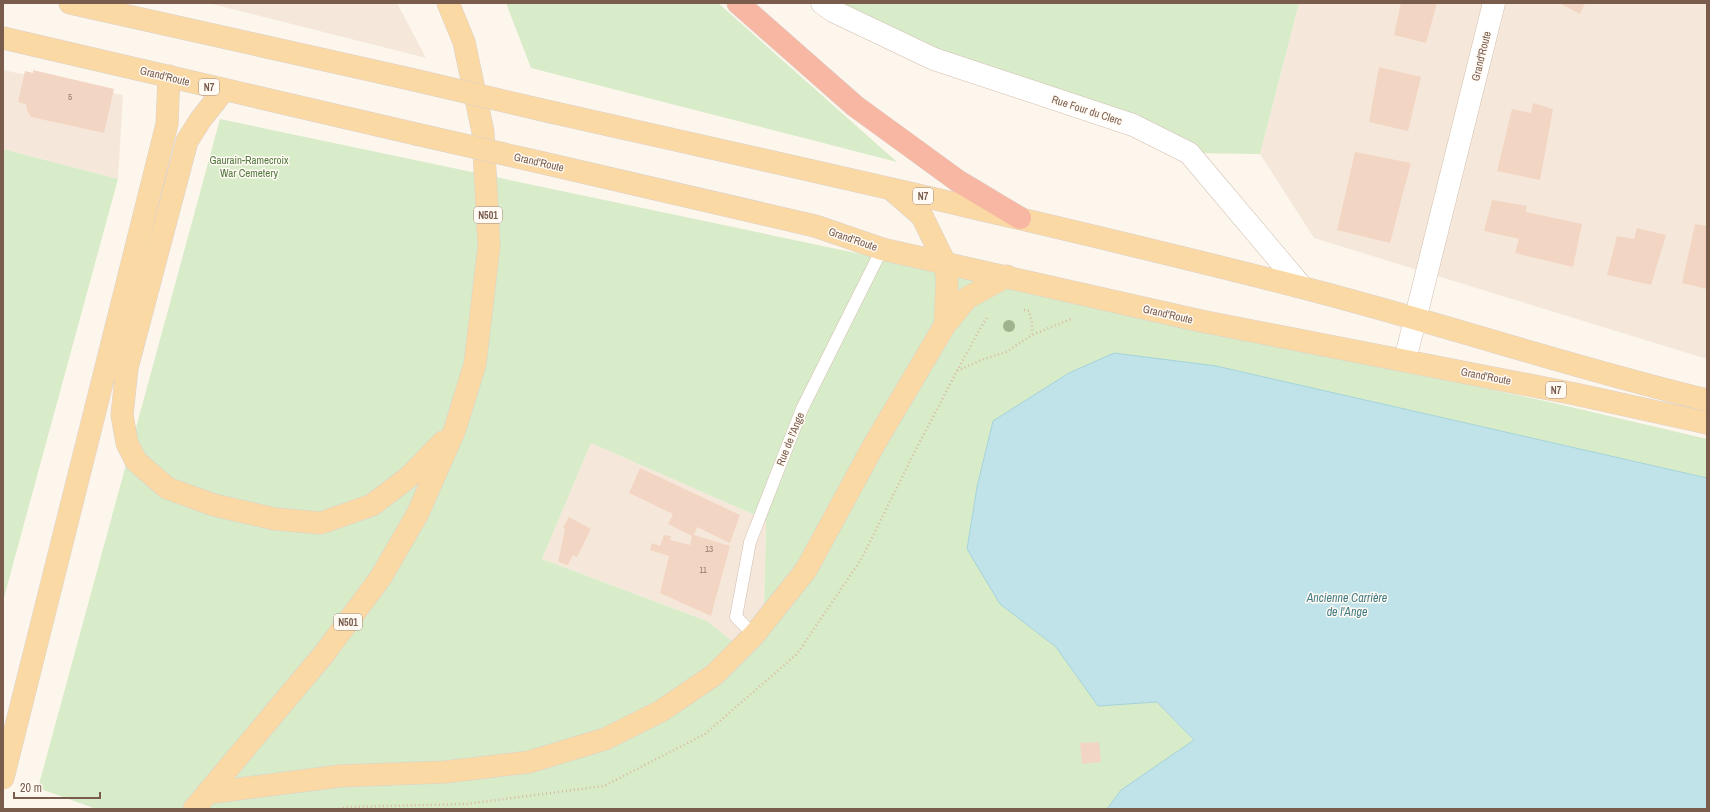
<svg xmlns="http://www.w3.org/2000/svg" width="1710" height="812" viewBox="0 0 1710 812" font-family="'Archivo Narrow',sans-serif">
  <rect width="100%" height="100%" fill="#fdf6ec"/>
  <!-- residential -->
  <path fill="#f5e8da" d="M208 3H397L426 58Z
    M1299 3H1707V359L1314 238 1260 154Z
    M3 70 123 95 118 179 3 149Z
    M591 443 766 520 764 611 732 641 707 621 542 559Z"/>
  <!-- green -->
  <path fill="#d8ecc9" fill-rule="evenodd" d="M506 3H718L897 162 531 68Z
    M822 3H1299L1260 154 1189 153 934 59Z
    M220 119 1027 289 1554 403 1707 439V478L1216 366 993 421 977 487 967 549 1000 604 1056 647 1098 706 1157 702 1194 741 1121 790 1107 809H96L38 788ZM591 443 766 520 764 611 732 641 707 621 542 559Z
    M3 149 118 179 3 601Z"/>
  <!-- water -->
  <path fill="#bfe3e8" stroke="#a5d3da" d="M1114 353 1216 366 1707 478V809H1107L1121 790 1194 740 1157 702 1098 706 1056 647 1000 604 967 549 977 487 993 421 1069 373Z"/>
  <!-- building -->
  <path fill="#f3d5c3" d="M1401 3H1437L1426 43 1394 35Z
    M1559 3H1585L1580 14Z
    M1379 67 1421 77 1408 131 1369 122Z
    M33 70 114 89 104 133 31 117 27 111 26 104 18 102 25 71 33 73Z
    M1533 103 1553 109 1540 180 1497 171 1512 109 1531 113Z
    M1355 152 1411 163 1390 243 1337 230Z
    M1492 200 1527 206 1526 212 1582 224 1573 267 1515 253 1519 239 1484 231Z
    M1695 224 1707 226V289L1682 283Z
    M1637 228 1666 235 1651 285 1607 275 1617 236 1634 239Z
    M640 468 740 515 730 543 697 527 694 535 730 546 711 616 660 593 669 556 650 550 652 543 660 546 664 535 671 536 670 540 690 545 692 536 668 524 673 514 629 493Z
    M569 517 591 529 577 557 573 555 568 565 558 562 565 529 563 528Z
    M1099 742 1101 762 1082 764 1080 743Z"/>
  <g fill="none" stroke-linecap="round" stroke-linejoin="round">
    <defs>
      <path id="service" d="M754 635 736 617 750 542 802 409 882 249"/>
      <path id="minor" d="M822 3 833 11 934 59 1133 125 1189 153 1302 287
        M1405 360 1494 3"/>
      <path id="primary" d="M70 3 410 79
        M3 38 416 134
        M224 90 201 119 187 141 127 368 122 415 127 443 136 461 167 488 214 505 275 519 321 523 372 505 409 477 443 442
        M542 110C795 167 1049 223 1300 287 1437 322 1570 367 1707 400
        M539 162 815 226 882 249 1201 321 1575 394 1707 423
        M891 189 922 216 945 263 947 280 945 325
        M3 778 167 124 169 76
        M207 793 340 776 445 772 529 762 605 739 661 711 714 675 754 635 806 570 875 443 945 325 967 298 1007 276
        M194 809 324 654 381 577 418 513 455 429 475 364 489 246 483 132 464 42 448 3"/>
      <path id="motorway" d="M738 3 855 106 958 181 1020 218"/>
    </defs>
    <!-- service casing -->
    <use href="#service" stroke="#d1beb0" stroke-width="13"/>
    <!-- minor casing -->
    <use href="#minor" stroke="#d1beb0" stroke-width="23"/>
    <!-- primary casing -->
    <use href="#primary" stroke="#dad1cd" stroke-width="23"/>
    <!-- motorway casing -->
    <use href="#motorway" stroke="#dad1cd" stroke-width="23"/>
    <!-- path -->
    <path stroke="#d9b8a5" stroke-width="2.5" stroke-dasharray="1 3" stroke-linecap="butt" d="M1024 310 1029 311 1032 323V334
      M957 371 981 327 987 318
      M339 809 347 807 466 804 604 786 705 734 797 654 862 558 912 457 957 371 981 360 1006 352 1032 335 1071 319"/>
    <!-- service -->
    <use href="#service" stroke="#fff" stroke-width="12"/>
    <!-- minor -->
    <use href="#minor" stroke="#fff" stroke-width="22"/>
    <!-- primary -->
    <use href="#primary" stroke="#fbd9a5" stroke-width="22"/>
    <!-- motorway -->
    <use href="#motorway" stroke="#f7b7a3" stroke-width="22"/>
    <defs>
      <path id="primary-bridge" d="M410 79 542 110
        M416 134 539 162"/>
    </defs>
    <!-- primary-bridge casing -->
    <use href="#primary-bridge" stroke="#dad1cd" stroke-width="23" stroke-linecap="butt"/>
    <!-- primary-bridge -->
    <use href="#primary-bridge" stroke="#fbd9a5" stroke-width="22"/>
  </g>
  <!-- trees -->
  <circle fill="#a0b28e" cx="1009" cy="326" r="6"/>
  <g text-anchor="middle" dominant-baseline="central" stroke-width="3" stroke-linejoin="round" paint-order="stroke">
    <!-- number labels -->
    <g font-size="9" fill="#987a6a">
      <text x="70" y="97">5</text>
      <text x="709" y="549">13</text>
      <text x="703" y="570">11</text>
    </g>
    <!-- shield labels -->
    <g fill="#fffaf3" stroke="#a28b7f" stroke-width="1">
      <rect x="199" y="79" width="20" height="16" rx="3"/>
      <rect x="913" y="188" width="20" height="16" rx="3"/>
      <rect x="474" y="207" width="28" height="16" rx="3"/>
      <rect x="1546" y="382" width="20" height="16" rx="3"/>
      <rect x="334" y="614" width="28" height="16" rx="3"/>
    </g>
    <g font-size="10" font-weight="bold" fill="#7a5c4d">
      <text x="209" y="87">N7</text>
      <text x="923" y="196">N7</text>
      <text x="488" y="215">N501</text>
      <text x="1556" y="390">N7</text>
      <text x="348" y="622">N501</text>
    </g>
    <!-- street labels -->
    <g font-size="11" fill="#7a5c4d" stroke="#fffaf3">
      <text transform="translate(1481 56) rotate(-76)">Grand'Route</text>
      <text transform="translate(165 76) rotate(14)">Grand'Route</text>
      <text transform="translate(1087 110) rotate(18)">Rue Four du Clerc</text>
      <text transform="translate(539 162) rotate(13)">Grand'Route</text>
      <text transform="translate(853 239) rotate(19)">Grand'Route</text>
      <text transform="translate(1168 314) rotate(13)">Grand'Route</text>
      <text transform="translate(1486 376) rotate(11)">Grand'Route</text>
      <text transform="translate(790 439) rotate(-68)">Rue de l'Ange</text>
    </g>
    <!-- park labels -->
    <g font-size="11" fill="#537a41" stroke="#fffaf3">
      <text x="249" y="160">Gaurain-Ramecroix<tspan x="249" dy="13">War Cemetery</tspan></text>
    </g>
    <!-- water labels -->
    <g font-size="12" font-style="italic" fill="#437c86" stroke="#fffaf3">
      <text x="1347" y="598">Ancienne Carrière<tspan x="1347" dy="14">de l'Ange</tspan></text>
    </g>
  </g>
  <!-- border -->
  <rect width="1710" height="812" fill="none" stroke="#7a5c4d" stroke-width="8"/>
  <!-- scale -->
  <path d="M14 792v6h86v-6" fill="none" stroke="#7a5c4d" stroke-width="2"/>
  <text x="20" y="792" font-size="12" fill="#7a5c4d" stroke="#fffaf3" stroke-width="3" paint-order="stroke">20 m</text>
</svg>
